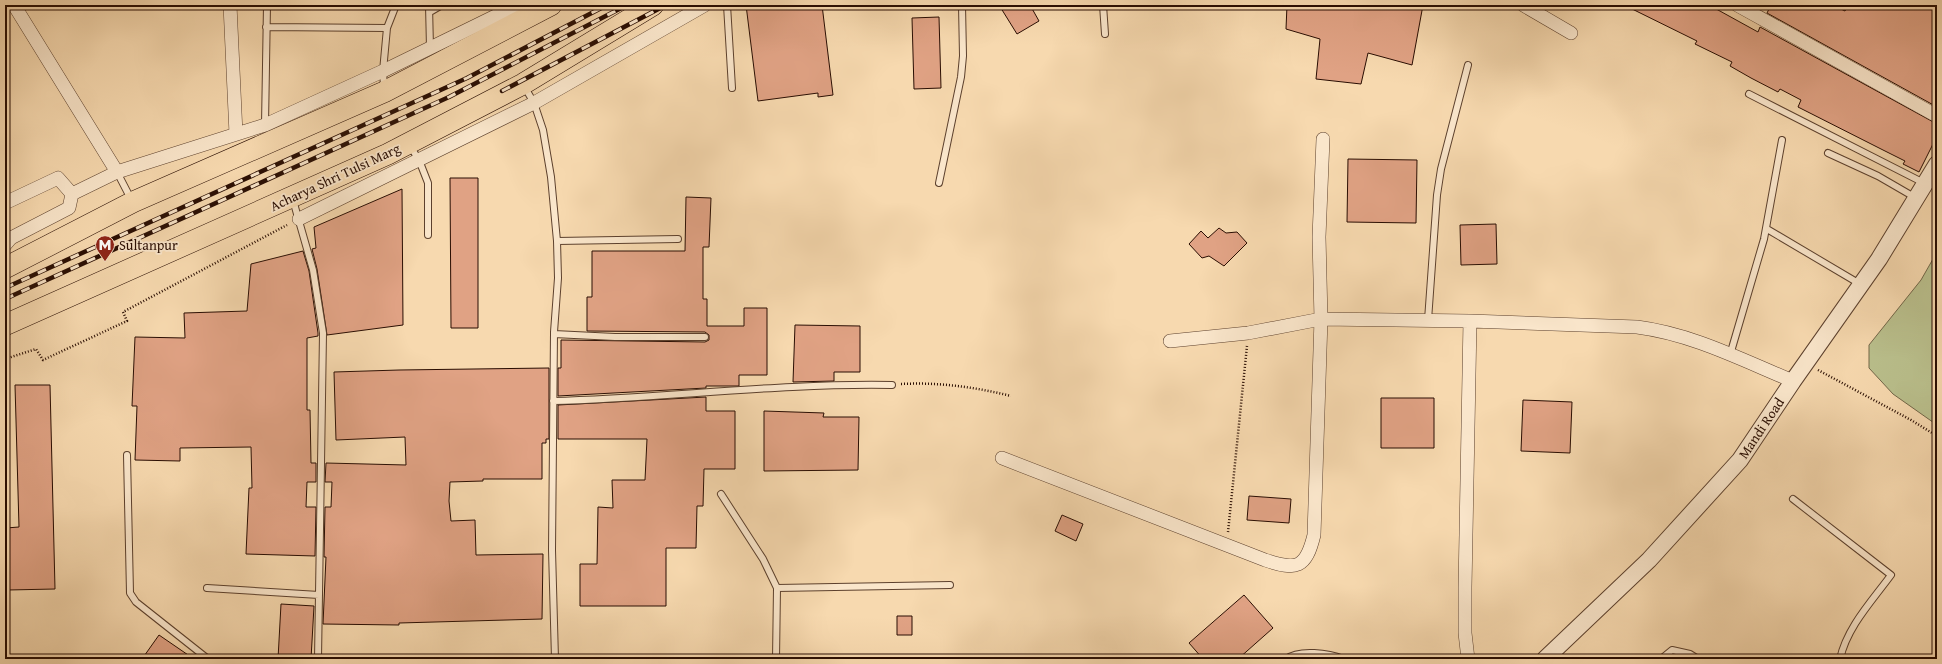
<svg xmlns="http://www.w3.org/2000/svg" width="1942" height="664" viewBox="0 0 1942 664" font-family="'Gentium Book Plus',serif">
  <rect width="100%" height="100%" fill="#f7d9af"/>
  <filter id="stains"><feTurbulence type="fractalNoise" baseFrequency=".005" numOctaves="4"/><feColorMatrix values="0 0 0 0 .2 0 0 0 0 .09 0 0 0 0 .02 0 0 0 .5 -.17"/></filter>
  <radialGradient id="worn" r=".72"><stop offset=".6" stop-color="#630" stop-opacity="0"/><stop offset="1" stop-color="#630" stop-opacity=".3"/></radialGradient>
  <!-- green -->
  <path fill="#bac08d" stroke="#726648" d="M1937 252V425L1893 394 1869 368V345L1921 280Z"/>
  <!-- building -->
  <path fill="#e0a284" stroke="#290d02" d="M746 5H822L833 95 818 97V93L758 101Z
    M999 5H1030L1039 21 1017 34Z
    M1287 5H1423L1412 65 1368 53 1361 84 1316 79 1320 39 1286 29Z
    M1624 5H1709L1758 32 1760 27 1937 124V136L1919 172 1903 164 1905 161 1883 150 1798 107 1801 100 1780 89 1778 92 1751 78 1730 66 1732 62 1695 44 1697 41Z
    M1771 5H1833L1845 11 1848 5H1937V107L1767 13Z
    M939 17 941 88 914 89 912 18Z
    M1348 159 1417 160 1416 223 1347 222Z
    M450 178H478V328H451Z
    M402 189 403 325 327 335 317 269 312 249 316 248 314 227Z
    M686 197 711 198 709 247H703V299H707V326H744V308H767V375H739V386H706V388L558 396V368H561V340L705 342 709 340V335L705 332 587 331V297H592V251H685Z
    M1496 224 1497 264 1461 265 1460 225Z
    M1219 228 1226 233 1237 232 1247 243 1224 266 1209 256 1202 258 1189 244 1201 231 1208 238Z
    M303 251 309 271 318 333V336L307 338V410H310L311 463H316V482H307L306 507H316L315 556 246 554 249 488H252L251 447 180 448V461L135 460 137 406H132L135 337 185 338 184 313 247 311 251 264Z
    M795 325 860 326V372H834V381L793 382Z
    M549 368V439H546V443H542V479H483V481L450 482 449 501 451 521 475 520 476 555 543 554 542 619 399 623V625L323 624 326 557H324L325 507H331L332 482H325L326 463 406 465 405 437 336 440 334 372 399 370Z
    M15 385H50L55 589 8 590 6 528 19 527Z
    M706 397V411H735V469H704L703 506H697L696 548H666V606H580V564H597L598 507 613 508 612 480H645L647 439H558V405Z
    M1381 398H1434V448H1381Z
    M1523 400 1572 402 1570 453 1521 451Z
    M764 411 824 413 823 417H859L858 470 764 471Z
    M1249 496 1291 499 1289 523 1247 520Z
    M1062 515 1083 524 1076 541 1055 531Z
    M1244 595 1273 628 1238 659H1203L1189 643Z
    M281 604 314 606 311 659H278Z
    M897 616H912V635H897Z
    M159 635 194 659H142Z"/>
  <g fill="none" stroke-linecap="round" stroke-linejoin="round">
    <defs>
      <path id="service" d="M429 5 430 48
        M727 5 732 88
        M1103 5 1105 34
        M430 12 442 5
        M266 27 387 28
        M524 86 534 103 543 130 551 177 557 241 558 278 554 332 552 550 555 659
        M384 87 383 71 387 28 396 5
        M1749 94 1924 183
        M265 125 267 5
        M410 146 419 160 428 183V235
        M1828 153 1878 176 1916 198
        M117 172 131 199
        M939 183 961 77 963 56 962 5
        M293 200 313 270 323 333 318 659
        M1767 229 1860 284
        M557 241 678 239
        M1428 320 1437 195 1441 169 1468 65
        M554 334 615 337H705
        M1730 355 1764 239 1782 140
        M553 401C666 398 779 383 892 385
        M127 455 130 593 136 602 208 659
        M721 494 763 559 777 588 776 659
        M1793 499 1891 575C1872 601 1847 627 1840 659
        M207 588 319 595
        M777 588 950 585
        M1286 659C1299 649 1329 653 1343 659
        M1661 659 1672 650 1690 654 1698 659"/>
      <path id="minor" d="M14 5 117 172
        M230 5 236 134
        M1523 5 1571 33
        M1737 5 1937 116
        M5 203 58 178 72 194 117 172 265 125 383 71 518 5
        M299 219 534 103 705 5
        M5 245 11 238 69 208 72 194
        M1170 341 1248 333 1321 319 1470 321 1637 327C1692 334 1742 360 1793 381
        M1002 458 1265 560C1297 571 1306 568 1314 535L1321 319 1319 237 1323 139
        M1468 659 1465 633V587L1470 321"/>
      <path id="tertiary" d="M1545 659 1649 560 1740 460 1793 381 1879 259 1937 164"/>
      <path id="trunk" d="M5 268 133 202 384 92 551 5
        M5 325 388 154 523 84 653 5"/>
    </defs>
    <!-- service casing -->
    <use href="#service" stroke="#5c402d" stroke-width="8"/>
    <!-- minor casing -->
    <use href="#minor" stroke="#5c402d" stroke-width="14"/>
    <!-- tertiary casing -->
    <use href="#tertiary" stroke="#5c402d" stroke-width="18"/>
    <!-- trunk casing -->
    <use href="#trunk" stroke="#290d02" stroke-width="22"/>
    <!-- path -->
    <path stroke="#290d02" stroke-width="2.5" stroke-dasharray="1 2" stroke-linecap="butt" d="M5 359 36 349 43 360 127 321 123 312 287 225
      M1818 370 1911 420 1937 436
      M901 384C938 382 975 387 1011 396
      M1228 532 1247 346"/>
    <!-- service -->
    <use href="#service" stroke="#fae6cb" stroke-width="6"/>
    <!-- minor -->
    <use href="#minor" stroke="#fae6cb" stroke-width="13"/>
    <!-- tertiary -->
    <use href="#tertiary" stroke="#fae6cb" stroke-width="16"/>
    <!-- trunk -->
    <use href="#trunk" stroke="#f7d9af" stroke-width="21"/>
    <defs>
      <path id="rail" d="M502 91 666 5
        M5 288 467 78 607 5
        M5 299 449 97 627 5"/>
    </defs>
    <!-- rail casing -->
    <use href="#rail" stroke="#290d02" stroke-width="4.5"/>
    <!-- rail -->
    <use href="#rail" stroke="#fae6cb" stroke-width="3" stroke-dasharray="9" stroke-linecap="butt"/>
  </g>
  <!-- icons -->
  <defs>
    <symbol id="metro-pin" viewBox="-11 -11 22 30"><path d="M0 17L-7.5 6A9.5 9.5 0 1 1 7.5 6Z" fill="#8f2418" stroke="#fae6cb"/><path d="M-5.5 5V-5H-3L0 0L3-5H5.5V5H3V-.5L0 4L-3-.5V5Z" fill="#fff"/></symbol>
  </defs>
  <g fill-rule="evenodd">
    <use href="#metro-pin" x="94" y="234" width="22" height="30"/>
  </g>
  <g text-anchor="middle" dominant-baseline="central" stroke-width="3.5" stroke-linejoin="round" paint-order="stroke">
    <!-- street labels -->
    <g font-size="14" fill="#290d02" stroke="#fae6cb">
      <text transform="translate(335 177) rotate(-25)">Acharya Shri Tulsi Marg</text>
      <text transform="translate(1761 428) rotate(-56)">Mandi Road</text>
    </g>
    <!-- poi labels -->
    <g font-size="14" fill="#290d02" stroke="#fae6cb" text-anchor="start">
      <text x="119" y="245">Sultanpur</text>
    </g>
  </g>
  <!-- margin -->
  <rect width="1942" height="664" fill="none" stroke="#f7d9af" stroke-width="20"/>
  <rect x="6" y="6" width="1930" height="652" fill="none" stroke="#290d02" stroke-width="2"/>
  <rect x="10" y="10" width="1922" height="644" fill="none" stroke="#290d02"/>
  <rect width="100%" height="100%" filter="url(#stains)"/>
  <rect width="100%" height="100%" fill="url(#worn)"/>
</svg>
